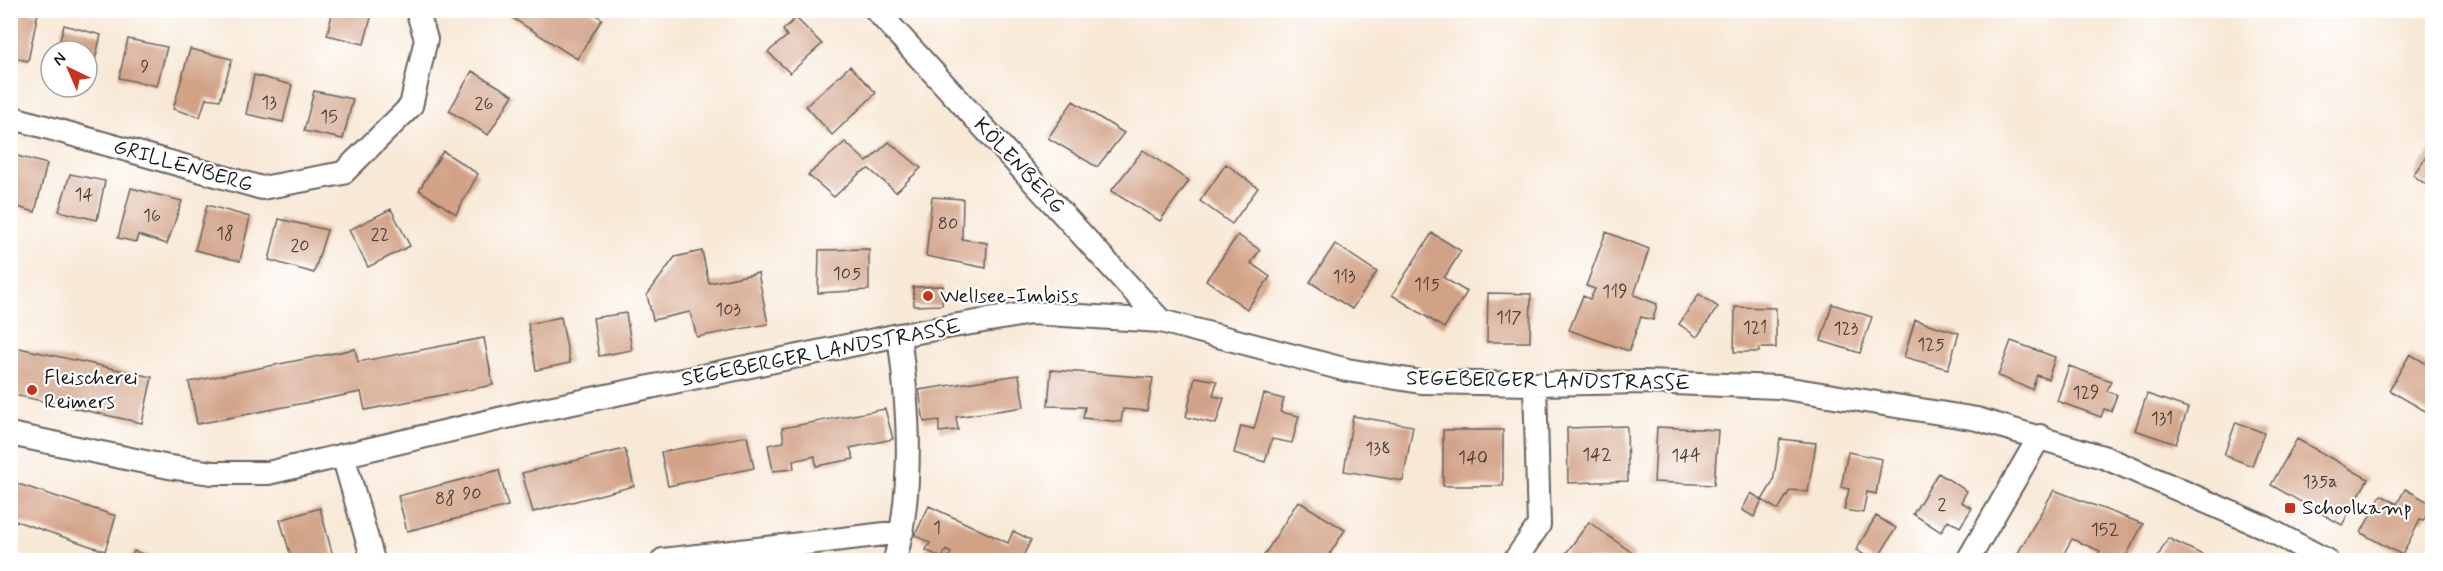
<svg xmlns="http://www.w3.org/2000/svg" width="2443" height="571" viewBox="0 0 2443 571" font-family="Mynerve,sans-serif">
  <rect width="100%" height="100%" fill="#fff"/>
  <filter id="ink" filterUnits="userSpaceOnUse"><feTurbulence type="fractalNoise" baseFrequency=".0167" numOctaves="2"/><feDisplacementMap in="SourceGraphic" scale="12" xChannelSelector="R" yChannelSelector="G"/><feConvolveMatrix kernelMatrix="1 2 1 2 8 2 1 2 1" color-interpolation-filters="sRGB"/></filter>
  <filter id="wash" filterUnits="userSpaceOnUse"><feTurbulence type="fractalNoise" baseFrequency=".008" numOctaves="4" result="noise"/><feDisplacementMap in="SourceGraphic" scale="24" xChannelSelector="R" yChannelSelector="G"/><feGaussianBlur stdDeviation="1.35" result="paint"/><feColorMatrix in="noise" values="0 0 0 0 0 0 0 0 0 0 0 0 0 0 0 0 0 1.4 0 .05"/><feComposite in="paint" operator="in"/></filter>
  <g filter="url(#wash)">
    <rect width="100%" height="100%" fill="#f8e8d6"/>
    <g id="blocks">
      <!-- building -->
      <path fill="#d2a286" d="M10 10 38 13 28 61 10 57Z
        M333 10H373L364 44 327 35Z
        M500 10H589L602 19 577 59Z
        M796 18 822 44 790 73 768 52 787 36 783 30Z
        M64 25 101 35 91 76 87 75V51H57Z
        M128 39 167 47 157 86 119 78Z
        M190 49 232 59 220 100 206 98 200 117 173 109Z
        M850 66 876 93 832 135 806 106Z
        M472 71 513 95 488 135 449 111Z
        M254 75 292 85 283 122 246 114Z
        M314 91 353 99 343 139 304 131Z
        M1073 101 1124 133 1097 167 1048 138Z
        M845 142 867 162 889 142 921 168 896 192 869 169 860 173 834 197 808 175Z
        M2432 148V189L2413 175Z
        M1143 150 1189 181 1160 221 1111 191Z
        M443 151 478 174 456 214 419 190Z
        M10 154 47 164 35 212 10 205Z
        M1226 164 1258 188 1232 224 1200 201Z
        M70 174 105 181 97 220 59 211Z
        M131 188 182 201 167 244 138 235 136 242 118 238Z
        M932 197 963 199 962 239 987 243 986 268 926 256Z
        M207 205 250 217 240 261 195 250Z
        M391 209 410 246 368 267 349 230Z
        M279 219 327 230 314 273 269 260Z
        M1606 232 1649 249 1634 295 1657 304 1653 320 1641 317 1629 351 1569 330 1583 296 1590 299 1595 289 1586 286Z
        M1432 233 1461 251 1444 278 1467 292 1444 328 1392 295Z
        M1238 235 1260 250 1251 263 1270 277 1247 309 1206 280Z
        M1335 244 1377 272 1352 309 1310 282Z
        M869 249V290L818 293 819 250Z
        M702 251 709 283 758 273 768 324 697 337 690 312 653 320 647 295 675 257Z
        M943 286 942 305 914 306 913 287Z
        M1488 293 1531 294 1530 342H1487Z
        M1699 294 1718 307 1697 337 1679 324Z
        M1832 304 1872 317 1860 353 1821 341Z
        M1735 307 1776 308V348H1759V352H1734Z
        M626 313 632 350 599 356 593 318Z
        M561 317 570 363 536 370 528 324Z
        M1915 320 1959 333 1948 369 1904 357Z
        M484 338 493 385 365 410 361 392 197 424 189 382 355 349 358 362Z
        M2011 341 2055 357 2048 379 2037 375 2032 389 1998 376Z
        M10 346 152 377 142 423 10 394Z
        M2410 354 2432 367V415L2389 390Z
        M2069 366 2111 381 2107 391 2117 395 2111 411 2104 409 2101 417 2057 401Z
        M1051 370 1153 378 1147 411 1123 409 1121 422 1083 418 1085 407 1048 406Z
        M1019 375 1024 407 956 417 958 430 939 432V420L924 422 919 390Z
        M1195 377 1217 381 1213 396 1224 398 1216 424 1186 417Z
        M1264 394 1284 399 1280 412 1299 416 1292 443 1272 439 1265 462 1234 453 1241 426 1254 429Z
        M2147 394 2188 408 2176 444 2135 430Z
        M885 409 893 439 850 448 854 459 816 466 815 456 793 461 794 469 773 471 768 445 784 442 782 428Z
        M1353 416 1413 426 1403 481 1344 471Z
        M2236 422 2264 433 2252 466 2224 455Z
        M1627 426 1628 481 1568 483 1567 428Z
        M1657 427 1718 430 1714 485 1654 482Z
        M1443 430H1503V486H1443Z
        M747 436 754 468 668 486 661 452Z
        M1780 439 1816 443 1808 492 1790 490 1778 510 1762 500 1773 482Z
        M2297 439 2368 479 2342 525 2271 485Z
        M625 449 634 486 533 512 522 473Z
        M1848 452 1882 459 1876 494 1867 492 1863 513 1844 510 1849 489 1841 487Z
        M499 470 508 506 407 531 398 496Z
        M1938 473 1967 491 1961 502 1972 508 1960 527 1948 520 1941 532 1913 514Z
        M15 483 116 516 105 551 10 519V495Z
        M2405 489 2432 504 2423 521 2420 520 2402 555 2361 533 2381 495 2397 504Z
        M2054 490 2143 524 2124 560H2095L2100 551 2072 539 2060 560H2014Z
        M1751 493 1762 500 1754 517 1742 510Z
        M1298 501 1345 530 1326 560H1261Z
        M929 506 1008 543 1013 531 1031 540 1021 560H947L951 553 946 550 942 558 926 550 930 543 915 535Z
        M320 508 334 560H292L280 520Z
        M1876 516 1896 528 1877 560H1873L1856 550Z
        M1589 522 1635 555 1631 560H1561Z
        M2168 538 2205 556 2203 560H2156Z
        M134 551 161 560H131Z
        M799 556V560H756V559Z"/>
    </g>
  </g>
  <g filter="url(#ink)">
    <use href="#blocks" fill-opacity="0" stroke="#69635d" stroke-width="1.5"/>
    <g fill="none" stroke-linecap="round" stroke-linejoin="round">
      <defs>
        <path id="minor" d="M876 10 1161 321
          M10 117 262 188 343 173 411 106 426 39 417 10
          M10 434 169 467 213 473H268L520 414 899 335 1031 313 1161 321 1347 370 1421 382 1535 384 1646 382 1778 387 1977 419 2106 458 2264 527 2326 560
          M343 455 373 560
          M663 560 902 532
          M895 560C914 486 909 411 899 335
          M1515 560 1539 525 1535 384
          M1968 560 2040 436"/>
      </defs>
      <!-- minor casing -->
      <use href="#minor" stroke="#69635d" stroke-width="26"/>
      <!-- minor -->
      <use href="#minor" stroke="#fff" stroke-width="22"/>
    </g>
  </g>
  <!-- markers -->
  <g fill="#c8321e" stroke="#fff" stroke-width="2">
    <circle cx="928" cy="296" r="6"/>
    <circle cx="32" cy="390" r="6"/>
    <rect x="2284" y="502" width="12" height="12" rx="3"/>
  </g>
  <g text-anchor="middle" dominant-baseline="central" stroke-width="4.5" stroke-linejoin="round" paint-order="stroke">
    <!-- number labels -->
    <g font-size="18" fill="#4a3e36">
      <text x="145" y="67">9</text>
      <text x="269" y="103">13</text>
      <text x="484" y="104">26</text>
      <text x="329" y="117">15</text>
      <text x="84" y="195">14</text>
      <text x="152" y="216">16</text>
      <text x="948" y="224">80</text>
      <text x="225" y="234">18</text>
      <text x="380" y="235">22</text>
      <text x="300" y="246">20</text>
      <text x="847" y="274">105</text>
      <text x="1344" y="277">113</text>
      <text x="1427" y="285">115</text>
      <text x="1615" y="292">119</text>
      <text x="728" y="310">103</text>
      <text x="1509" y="318">117</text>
      <text x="1755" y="328">121</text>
      <text x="1846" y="329">123</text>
      <text x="1931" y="345">125</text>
      <text x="2086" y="393">129</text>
      <text x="2162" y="419">131</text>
      <text x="1378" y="449">138</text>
      <text x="1597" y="455">142</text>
      <text x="1686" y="456">144</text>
      <text x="1473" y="458">140</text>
      <text x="2320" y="482">135a</text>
      <text x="472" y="494">90</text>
      <text x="445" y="499">88</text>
      <text x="1942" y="505">2</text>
      <text x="937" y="528">1</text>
      <text x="2105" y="530">152</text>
    </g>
    <!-- street labels -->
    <g font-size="21" fill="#1c1c1c" stroke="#fff">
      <text transform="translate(183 166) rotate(16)">GRILLENBERG</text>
      <text transform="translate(1019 166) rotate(47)">KÖLENBERG</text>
      <text transform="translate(821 353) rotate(-11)">SEGEBERGER LANDSTRASSE</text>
      <text transform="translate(1548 381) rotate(1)">SEGEBERGER LANDSTRASSE</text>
    </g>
    <!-- poi labels -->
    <g font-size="21" fill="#1c1c1c" stroke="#fff" text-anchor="start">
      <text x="940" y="296">Wellsee-Imbiss</text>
      <text x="44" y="378">Fleischerei<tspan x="44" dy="24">Reimers</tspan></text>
      <text x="2302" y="508">Schoolkamp</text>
    </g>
  </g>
  <!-- margin -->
  <rect width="2443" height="571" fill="none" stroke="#fff" stroke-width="36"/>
  <!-- north arrow -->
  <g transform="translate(69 69) rotate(316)"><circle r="28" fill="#ffffff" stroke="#a4a4a4" stroke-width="1.5"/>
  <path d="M0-4.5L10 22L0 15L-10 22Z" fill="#c8321e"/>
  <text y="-9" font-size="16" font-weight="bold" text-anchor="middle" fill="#1c1c1c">N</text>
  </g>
</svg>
